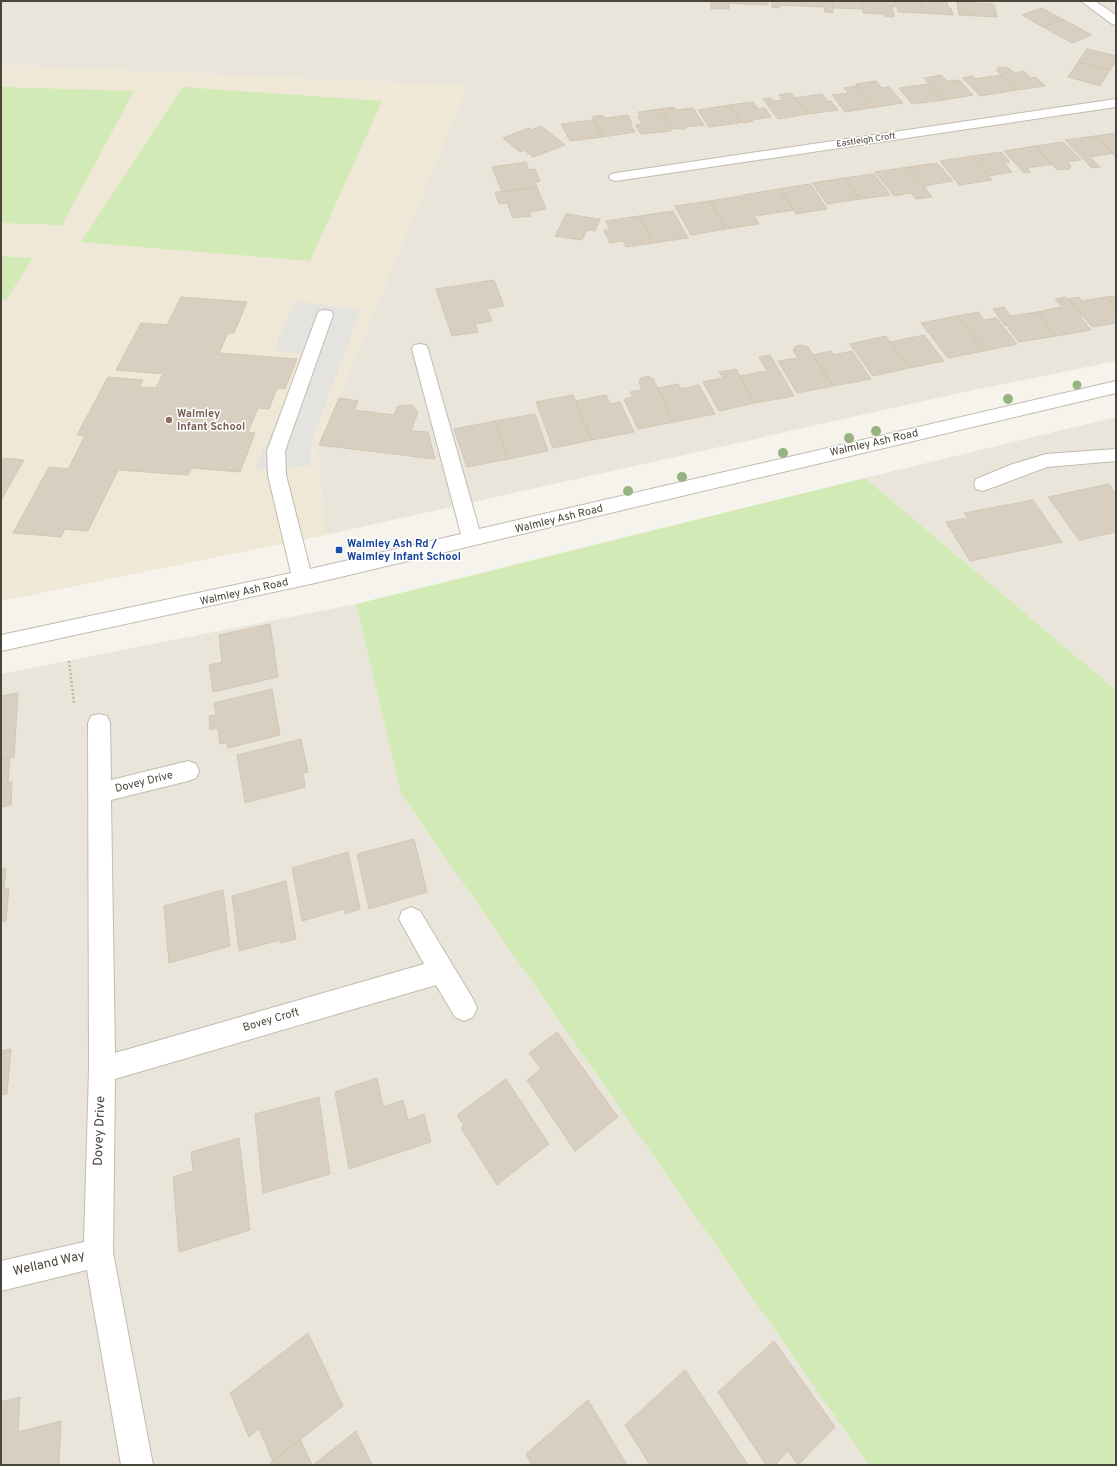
<svg xmlns="http://www.w3.org/2000/svg" width="1117" height="1466" viewBox="0 0 1117 1466" font-family="Overpass,sans-serif">
  <rect width="100%" height="100%" fill="#f6f3ec"/>
  <!-- residential -->
  <path fill="#eae5da" d="M1 1H1116V361L969 391 326 535 317 450 467 86 1 65Z
    M1116 417V690L865 478Z
    M356 604 401 794 869 1465H1V674Z"/>
  <!-- education -->
  <path fill="#efe8d6" d="M1 65 467 86 317 450 326 535 1 601Z"/>
  <!-- green -->
  <path fill="#d2eab5" d="M1 87 134 91 62 225 1 223Z
    M183 87 382 101 310 261 81 242Z
    M1 256 33 258 6 300H1Z
    M865 478 1116 690V1465H869L401 794 356 604Z"/>
  <!-- parking -->
  <path fill="#e5e3e0" d="M295 301 361 310 311 442V465L254 470 308 355 274 350Z"/>
  <!-- building -->
  <path fill="#d8cfc1" stroke="#d3c7b4" d="M711 1H742V4L729 3V9H711Z
    M742 1H768V5L742 4Z
    M772 1H802V6L779 5 780 8 772 7Z
    M802 1H829L832 2 833 13 825 12 824 7 802 6Z
    M834 1H862L863 9 833 8 832 2Z
    M862 1H889L890 5 892 6 894 17 885 16V14L863 13Z
    M892 1H921L923 13 898 12 897 7 892 6Z
    M921 1H947L948 8H951L953 15 923 13Z
    M957 2 994 4 997 17 959 15Z
    M1042 8 1064 20 1043 27 1022 15Z
    M1064 20 1092 35 1072 43 1043 27Z
    M1087 49 1116 56V61L1110 70 1078 62Z
    M1078 62 1110 70 1100 86 1068 77Z
    M1005 67 1010 69 1014 73 1024 71 1031 78 1036 77 1045 86 1017 90 997 71 998 68Z
    M941 75 947 81 959 80 973 95 943 100 924 78Z
    M1002 75 1017 90 980 96 963 78 972 76 974 79Z
    M876 81 882 88 889 87 903 103 876 107 856 84Z
    M929 84 943 100 912 104 899 88Z
    M858 86 876 107 845 112 832 95 848 93 844 88Z
    M791 93 808 114 778 119 763 99 771 98 774 101 783 100 779 95Z
    M822 94 828 102 831 101 838 110 808 114 795 98Z
    M753 102 758 109 765 108 771 117 752 120 753 121 744 123 741 122 729 105Z
    M729 105 741 122H738L739 123 709 127 698 110Z
    M674 107 676 110 693 108 704 125 684 127 685 129H672L660 109Z
    M660 109 672 129 670 130 671 131 641 134 635 125 642 124 638 116 640 115 638 112Z
    M603 115 605 118 628 115 632 124H630L635 132 603 137 592 117Z
    M593 120 603 137 570 141 561 124Z
    M541 126 565 145 533 157 524 150 520 152 503 138 529 128 531 130Z
    M1116 133V157L1095 136Z
    M1095 136 1113 153 1090 157 1100 167 1092 168 1065 140Z
    M1063 142 1081 160 1067 162 1071 166 1070 169 1063 170 1056 169 1035 146Z
    M1035 146 1052 164 1027 168 1031 172 1024 173 1004 151Z
    M1001 152 1010 162 1004 163 1012 172 989 176 972 156Z
    M972 156 992 180 959 185 940 161Z
    M526 162 529 170 535 169 540 181 535 182 537 187 502 192 492 167Z
    M937 163 953 181 924 186 908 167Z
    M908 167 924 186 932 197 916 199 911 193 894 196 875 172Z
    M874 174 890 195 860 199 844 178Z
    M844 178 860 199 827 204 812 183Z
    M810 184 827 209 796 214 779 189Z
    M537 187 546 209 529 212 531 216 513 218 507 203 499 204 495 192Z
    M779 189 794 210 756 216 743 195Z
    M742 196 759 224 726 229 709 201Z
    M709 201 726 229 691 235 675 206Z
    M673 211 688 238 653 243 639 216Z
    M566 214 600 219 595 231 587 230 582 240 555 236Z
    M639 216 653 243 626 247 623 241 610 243 604 230H610L606 221Z
    M494 280 504 306 487 309 492 321 475 324 478 332 452 336 436 289Z
    M1116 296V308L1107 297Z
    M181 297 247 302 234 333H228L219 353 297 359 285 389 277 388 269 409 258 408 248 432 255 433 240 472 192 468 188 475 118 470 88 531 65 529 61 537 13 533 49 467 68 469 85 436 77 435 108 377 143 380 139 387 156 388 163 374 116 370 141 323 167 325Z
    M1066 297 1081 315H1079L1091 330 1056 336 1037 312 1062 307 1055 299Z
    M1079 297 1082 301 1107 297 1116 308V323L1092 327 1068 299Z
    M1004 307 1010 316 1037 312 1056 336 1019 342 1008 328H1010L1008 325 1005 326 993 309Z
    M978 312 984 320 996 318 1017 344 984 351 957 316Z
    M957 316 984 351 948 358 921 323Z
    M924 335 944 361 909 368 890 342Z
    M886 336 909 368 873 376 850 344Z
    M802 345 808 347 833 386 797 393 778 361 798 358 793 350 796 346Z
    M831 351 833 355 852 351 871 379 833 386 813 355Z
    M770 355 794 396 755 403 740 376 767 371 759 357Z
    M736 369 755 403 719 411 703 382 723 378 719 372Z
    M648 376 653 379 674 422 638 429 624 399 633 397 630 392 642 390 639 382 641 378Z
    M678 384 681 389 699 385 715 414 674 422 657 388Z
    M573 395 592 440 553 448 536 402Z
    M606 395 610 404 620 402 634 432 592 440 575 401Z
    M339 398 358 401 354 410 394 415 397 407 403 405H412L418 412 411 431 428 432 435 459 319 445Z
    M535 414 548 451 508 459 495 421Z
    M495 421 508 459 467 467 454 429Z
    M1 458 24 460 1 500Z
    M1109 484 1116 494V532L1079 540 1048 497Z
    M1033 500 1062 542 970 561 946 522 968 518 964 513Z
    M270 624 278 677 213 692 209 665 222 662 219 635Z
    M272 689 280 735 228 748 227 743 220 744 218 728 210 730 209 716 216 715 214 703Z
    M18 693 14 757 1 759V696Z
    M301 739 308 772 303 773 305 787 245 803 237 755Z
    M10 758 8 783 12 782 11 805 1 807V759Z
    M414 839 427 892 369 909 357 854Z
    M348 852 360 909 345 914 344 909 302 921 292 868Z
    M6 868 4 889 9 888 6 921 1 922V869Z
    M286 881 296 939 280 943V940L239 951 232 896Z
    M223 890 230 946 169 963 164 906Z
    M557 1032 618 1117 575 1151 527 1080 541 1069 529 1053Z
    M11 1049 7 1094 1 1095V1051Z
    M377 1078 383 1107 403 1100 408 1120 424 1114 431 1142 349 1169 335 1092Z
    M506 1079 549 1144 497 1185 461 1128 464 1126 457 1115Z
    M319 1097 330 1174 263 1193 255 1114Z
    M239 1138 250 1230 179 1252 173 1177 193 1171 191 1152Z
    M308 1333 343 1406 273 1461 259 1429 249 1437 230 1393Z
    M774 1341 835 1427 798 1465 788 1451 775 1465H766L718 1392Z
    M685 1370 748 1465H650L625 1425Z
    M20 1397 18 1432 61 1421 59 1465H1V1402Z
    M588 1400 627 1465H532L526 1454Z
    M356 1431 372 1465H313Z
    M300 1439 312 1465H268L273 1461Z"/>
  <g fill="none" stroke-linecap="round" stroke-linejoin="round">
    <defs>
      <path id="minor" d="M1081 1H1095L1116 15V25L1112 24Z
        M1116 99V107L616 181 611 180 609 177 611 174 616 173Z
        M325 310 331 311 333 315 285 451 286 475 310 569 461 534 412 349 414 345 420 344 426 345 428 349 479 529 1116 381V393L315 583 1 651V635L291 573 268 475 267 451 317 315 319 311Z
        M1116 449V461L1047 467 983 491 976 489 974 484 976 479 1010 465 1046 454Z
        M99 714 107 716 110 723 111 780 188 761 196 764 199 771 196 778 188 781 111 800 115 1053 424 964 399 919 402 911 411 907 420 911 473 999 477 1008 473 1017 464 1021 455 1017 436 985 115 1079 113 1253 153 1465H121L87 1270 1 1291V1261L84 1242 89 1070 88 723 91 716Z"/>
    </defs>
    <!-- minor casing -->
    <use href="#minor" stroke="#c2bbae" stroke-width="2"/>
    <!-- path -->
    <path stroke="#c4b79f" stroke-width="2.5" stroke-dasharray="2 2" stroke-linecap="butt" d="M69 661 74 703"/>
    <!-- minor -->
    <use href="#minor" fill="#fff" fill-rule="evenodd"/>
  </g>
  <!-- trees -->
  <g fill="#97b381">
    <circle cx="1077" cy="385" r="4.5"/>
    <circle cx="1008" cy="399" r="5"/>
    <circle cx="876" cy="431" r="5"/>
    <circle cx="849" cy="438" r="5"/>
    <circle cx="783" cy="453" r="5"/>
    <circle cx="682" cy="477" r="5"/>
    <circle cx="628" cy="491" r="5"/>
  </g>
  <!-- markers -->
  <circle fill="#8d6e63" stroke="#fff" stroke-width="1.5" cx="169" cy="420" r="4"/>
  <rect fill="#1a4fb4" stroke="#fff" stroke-width="1.5" x="335" y="546" width="8" height="8" rx="2"/>
  <g text-anchor="middle" dominant-baseline="central" stroke-width="3" stroke-linejoin="round" paint-order="stroke">
    <!-- far-street labels -->
    <g font-size="9" fill="#4b4439" stroke="#fff">
      <text transform="translate(866 140) rotate(-8)">Eastleigh Croft</text>
    </g>
    <!-- education labels -->
    <g font-size="11" font-weight="bold" fill="#785e54" stroke="#fff" text-anchor="start">
      <text x="177" y="414">Walmley<tspan x="177" dy="13">Infant School</tspan></text>
    </g>
    <!-- street labels -->
    <g font-size="11" fill="#4b4439" stroke="#fff">
      <text transform="translate(874 443) rotate(-13)">Walmley Ash Road</text>
      <text transform="translate(559 519) rotate(-14)">Walmley Ash Road</text>
      <text transform="translate(244 592) rotate(-13)">Walmley Ash Road</text>
      <text transform="translate(144 782) rotate(-14)">Dovey Drive</text>
      <text transform="translate(271 1020) rotate(-16)">Bovey Croft</text>
    </g>
    <!-- transit labels -->
    <g font-size="11" font-weight="bold" fill="#164399" stroke="#fff" text-anchor="start">
      <text x="347" y="544">Walmley Ash Rd /<tspan x="347" dy="13">Walmley Infant School</tspan></text>
    </g>
    <!-- near-street labels -->
    <g font-size="13" fill="#4b4439" stroke="#fff">
      <text transform="translate(100 1131) rotate(-88)">Dovey Drive</text>
      <text transform="translate(49 1264) rotate(-13)">Welland Way</text>
    </g>
  </g>
  <!-- border -->
  <rect width="1117" height="1466" fill="none" stroke="#4b4439" stroke-width="4"/>
</svg>
